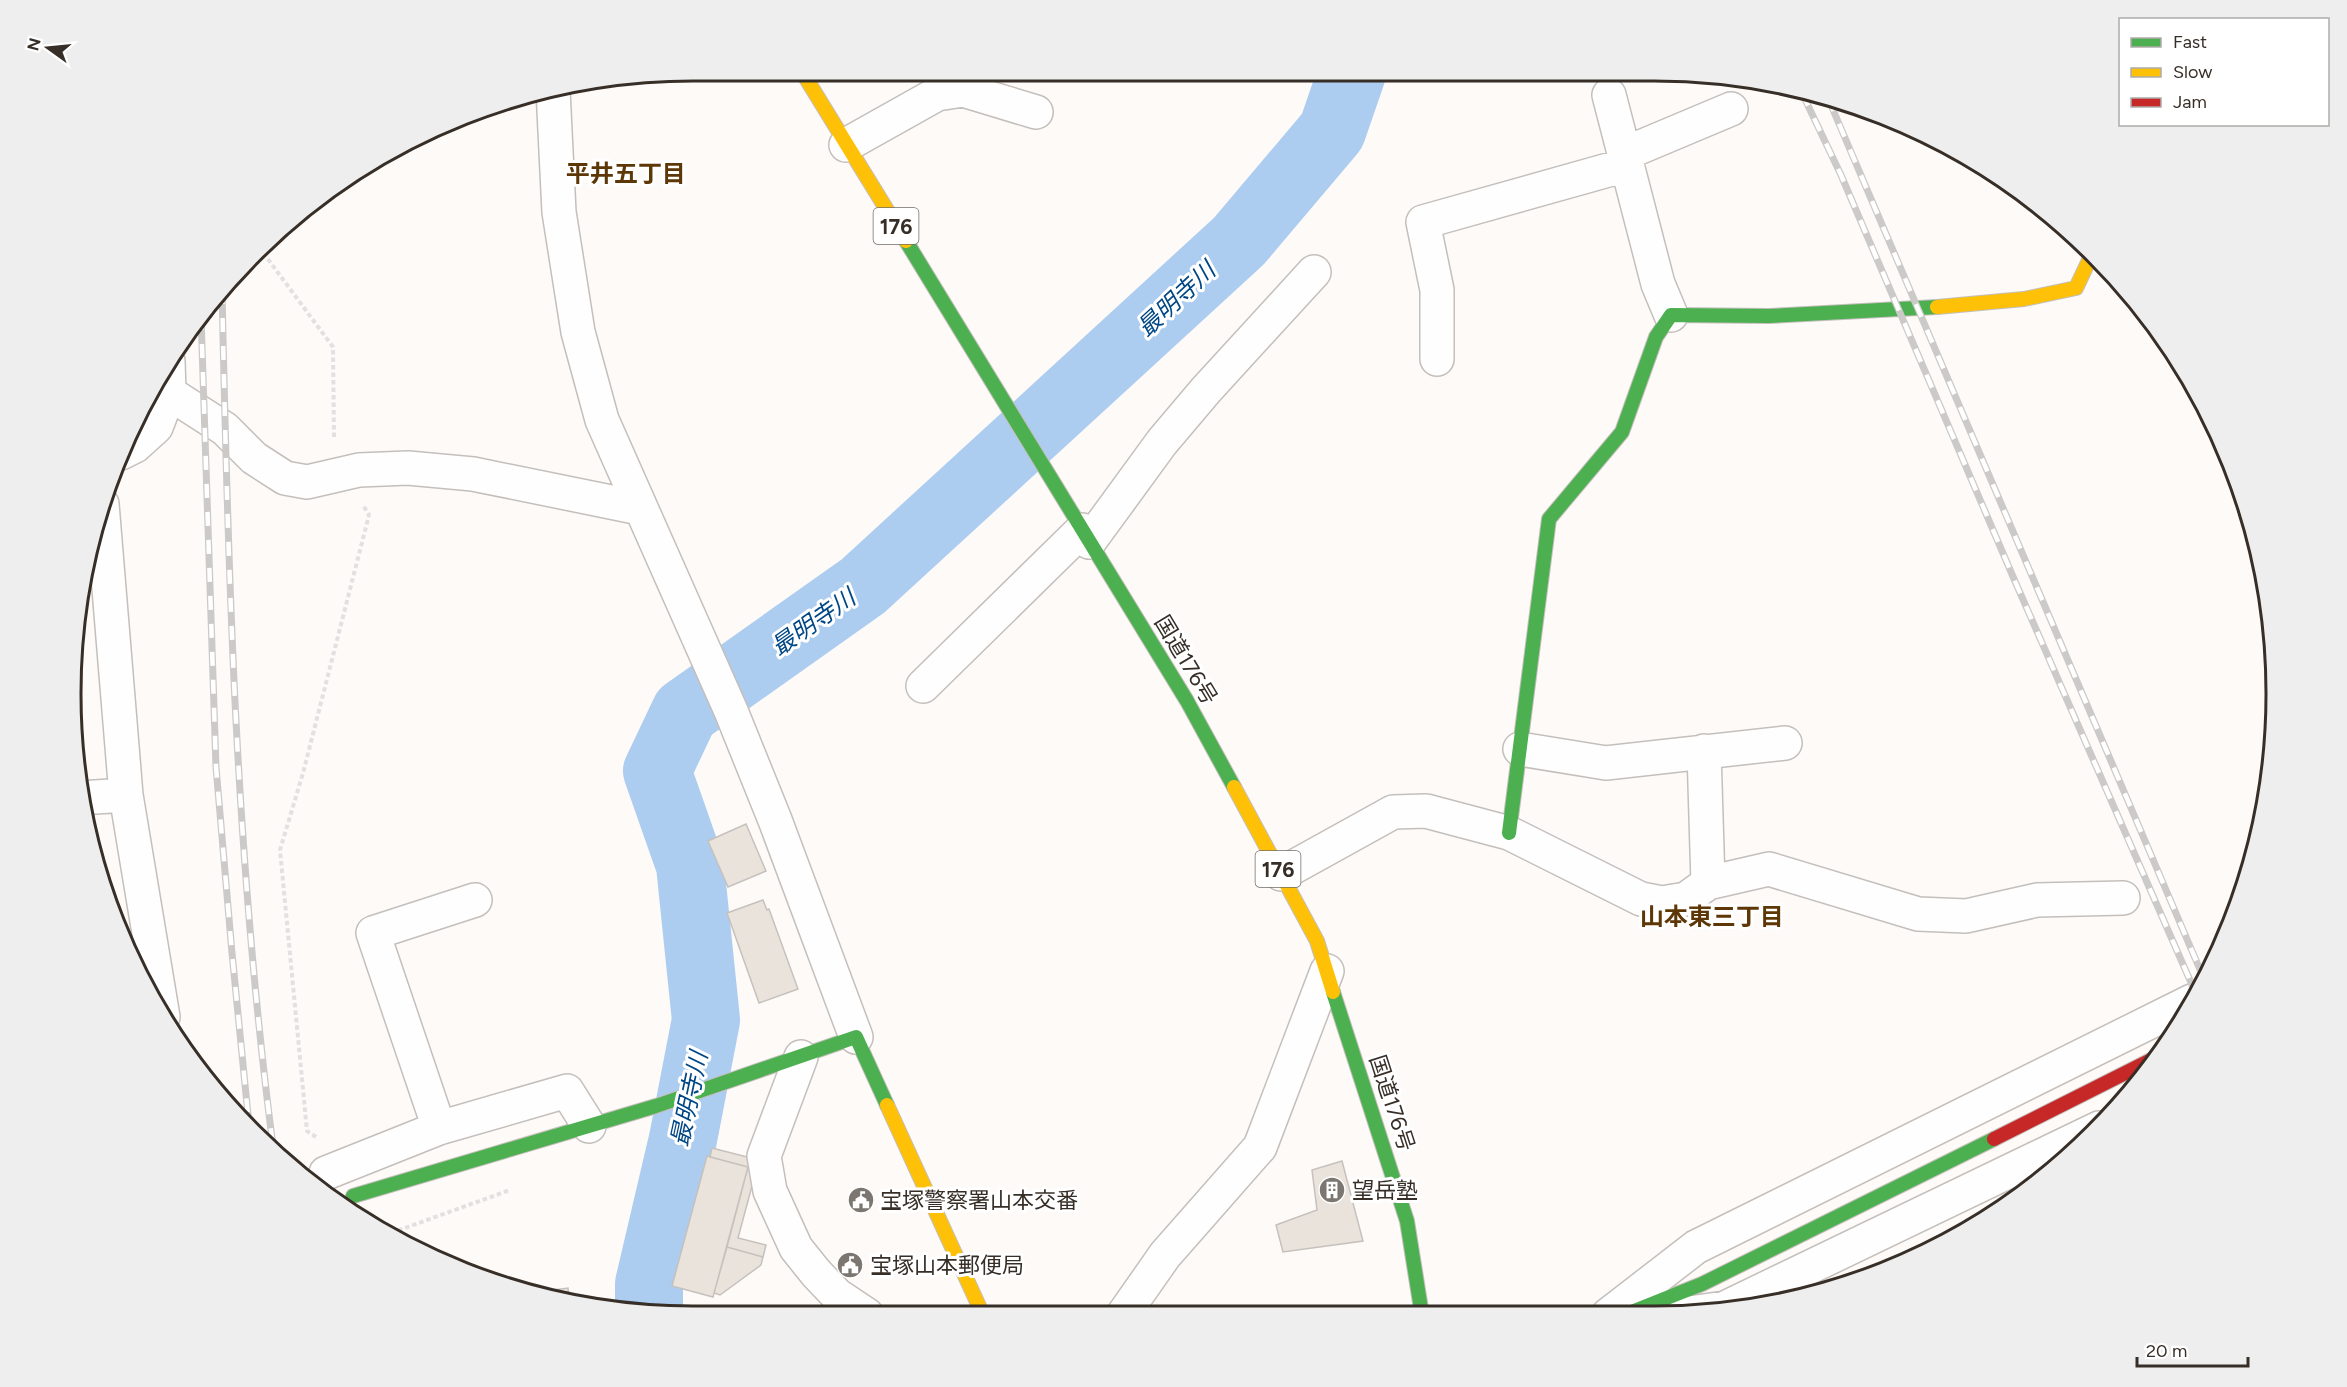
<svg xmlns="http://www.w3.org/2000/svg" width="2347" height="1387" viewBox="0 0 2347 1387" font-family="Figtree,'Noto Sans JP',sans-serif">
  <rect width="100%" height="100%" fill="#fdfaf8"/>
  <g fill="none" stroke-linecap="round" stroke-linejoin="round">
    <!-- river -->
    <path stroke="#acccf0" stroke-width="68" d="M649 1315V1284L683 1139 706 1020 690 865 657 771 685 712 863 586 1239 241 1332 131 1352 73"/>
  </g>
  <!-- building -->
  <path fill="#eae3db" stroke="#c6c1bd" stroke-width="1.5" d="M746 824 766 871 728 887 708 841Z
    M763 900 767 910 769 909 798 989 759 1003 727 913Z
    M712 1148 759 1160 738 1238 766 1245 763 1257 727 1247 748 1167 710 1157Z
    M707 1156 748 1167 713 1297 672 1286Z
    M1342 1161 1363 1241 1283 1252 1276 1225 1317 1210 1312 1170Z
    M727 1247 763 1257 761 1265 720 1295 714 1293Z
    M568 1288 569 1298 537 1292Z"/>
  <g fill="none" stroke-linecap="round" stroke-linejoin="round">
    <defs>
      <path id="street" d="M553 90 559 212 578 332 602 420 731 711 775 820 856 1037
        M1609 95 1658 284 1671 315
        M846 145 937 94 963 90 1036 112
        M1624 154 1731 109
        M1437 359V290L1423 222 1626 165
        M169 393 225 429 254 458 285 478 307 482 359 470 408 468 473 474 640 508
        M121 453 135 446 156 427 169 393 168 361
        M102 504 126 795 163 1017
        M1089 542 1162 442 1206 390 1314 272
        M923 686 1082 530
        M1520 749 1606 763 1785 743
        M1704 751 1708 883
        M80 798 126 795
        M1281 874 1393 812 1426 811 1509 833 1641 899 1662 903 1686 899 1708 883 1769 869 1918 914 1966 916 2037 900 2123 898
        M801 1057 764 1156 770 1191 796 1248 816 1273 837 1295 867 1315
        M439 1128 373 933 475 900
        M326 1173 439 1128 567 1091 589 1126
        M1123 1315 1165 1255 1260 1147 1327 971
        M1608 1315 1696 1247 2192 1001
        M1675 1315 1725 1308 2099 1128"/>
      <path id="fast" d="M906 241 1187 701 1234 787
        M1509 833 1549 519 1622 432 1656 337 1671 315 1769 316 1937 307
        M1333 992 1407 1221 1422 1315
        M353 1196 656 1106 856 1037 887 1105
        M1624 1315 1702 1284 1994 1139"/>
      <path id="slow" d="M804 75 906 241
        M1937 307 2024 299 2076 288 2093 252
        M1234 787 1317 941 1333 992
        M887 1105 983 1315"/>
      <path id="jam" d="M1994 1139 2157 1057"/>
    </defs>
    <!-- street casing -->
    <use href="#street" stroke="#c4bfbb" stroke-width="36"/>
    <!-- fast casing -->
    <use href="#fast" stroke="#c4bfbb" stroke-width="16"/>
    <!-- slow casing -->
    <use href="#slow" stroke="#c4bfbb" stroke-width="16"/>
    <!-- jam casing -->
    <use href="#jam" stroke="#c4bfbb" stroke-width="16"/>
    <!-- path -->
    <path stroke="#e2e0e0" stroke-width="4" stroke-dasharray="4.5 3" stroke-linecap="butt" d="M259 247 333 347 334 438
      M316 1137 307 1131 280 850 303 773 369 515 363 505
      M391 1233 510 1190"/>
    <!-- street -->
    <use href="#street" stroke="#fffefe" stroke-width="33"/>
    <!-- fast -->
    <use href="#fast" stroke="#4caf50" stroke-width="14"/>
    <!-- slow -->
    <use href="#slow" stroke="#ffc107" stroke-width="14"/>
    <!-- jam -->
    <use href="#jam" stroke="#c62828" stroke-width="14"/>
    <defs>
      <path id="rail" d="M1802 93 1841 175 2014 579 2196 994
        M1828 98 2204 979
        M222 290C228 576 236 862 273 1146
        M201 316 216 767 232 953 249 1125"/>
    </defs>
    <!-- rail casing -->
    <use href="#rail" stroke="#cccac9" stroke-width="7"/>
    <!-- rail -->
    <use href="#rail" stroke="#fff" stroke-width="4.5" stroke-dasharray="14" stroke-linecap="butt"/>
  </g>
  <!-- icons -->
  <defs>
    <symbol id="building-disc" viewBox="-11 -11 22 22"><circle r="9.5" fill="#7c7670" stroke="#fff"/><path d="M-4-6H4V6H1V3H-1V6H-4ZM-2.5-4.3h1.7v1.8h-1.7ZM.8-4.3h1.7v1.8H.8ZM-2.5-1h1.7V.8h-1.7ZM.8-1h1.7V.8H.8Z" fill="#fff"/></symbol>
    <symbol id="civic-disc" viewBox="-11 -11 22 22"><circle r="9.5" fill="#7c7670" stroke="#fff"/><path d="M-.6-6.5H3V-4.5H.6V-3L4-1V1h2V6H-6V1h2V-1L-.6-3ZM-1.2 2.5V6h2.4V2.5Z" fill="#fff"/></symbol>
  </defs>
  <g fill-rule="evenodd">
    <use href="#building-disc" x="1317" y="1175" width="30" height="30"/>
    <use href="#civic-disc" x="846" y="1185" width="30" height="30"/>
    <use href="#civic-disc" x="835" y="1250" width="30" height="30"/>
  </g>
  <g text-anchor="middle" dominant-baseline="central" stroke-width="6" stroke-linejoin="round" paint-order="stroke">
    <!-- shield labels -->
    <g fill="#fff" stroke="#736d68" stroke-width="1.5">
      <rect x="873.5" y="208" width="45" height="36" rx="4.5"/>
      <rect x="1255.5" y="851" width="45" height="36" rx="4.5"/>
    </g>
    <g font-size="21" font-weight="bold" fill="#372f27">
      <text x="896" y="226">176</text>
      <text x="1278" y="869">176</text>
    </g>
    <!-- street labels -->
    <g font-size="22" fill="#372f27" stroke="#fff">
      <text transform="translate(1186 660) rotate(59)">国道176号</text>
      <text transform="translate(1392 1103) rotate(72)">国道176号</text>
    </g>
    <!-- poi labels -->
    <g font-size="22" fill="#372f27" stroke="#fff" text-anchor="start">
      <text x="1352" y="1190">望岳塾</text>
      <text x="880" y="1200">宝塚警察署山本交番</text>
      <text x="870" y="1265">宝塚山本郵便局</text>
    </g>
    <!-- neighbourhood labels -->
    <g font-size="24" font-weight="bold" fill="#5d3705" stroke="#fff">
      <text x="626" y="173">平井五丁目</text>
      <text x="1712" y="916">山本東三丁目</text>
    </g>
    <!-- water labels -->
    <g font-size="24" font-style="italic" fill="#014785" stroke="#fff">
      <text transform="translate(1176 299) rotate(-43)">最明寺川</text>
      <text transform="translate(813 622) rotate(-35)">最明寺川</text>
      <text transform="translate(689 1099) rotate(-78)">最明寺川</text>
    </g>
  </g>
  <!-- crop -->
  <path d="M0 0H2347V1387H0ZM693 81H1654A612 612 0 0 1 2266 693V694A612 612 0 0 1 1654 1306H693A612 612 0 0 1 81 694V693A612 612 0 0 1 693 81Z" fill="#efeeee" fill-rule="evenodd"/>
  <path fill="none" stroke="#372f27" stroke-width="3" d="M693 81H1654A612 612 0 0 1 2266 693V694A612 612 0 0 1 1654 1306H693A612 612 0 0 1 81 694V693A612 612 0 0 1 693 81Z"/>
  <!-- legend -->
  <rect x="2119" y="18" width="210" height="108" fill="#ffffff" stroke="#afaca9" stroke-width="1.5"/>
  <rect x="2131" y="38" width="30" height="9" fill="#4caf50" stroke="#afaca9" stroke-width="1.5"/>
  <text x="2173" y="48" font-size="18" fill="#372f27">Fast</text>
  <rect x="2131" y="68" width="30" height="9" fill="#ffc107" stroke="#afaca9" stroke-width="1.5"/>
  <text x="2173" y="78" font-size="18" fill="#372f27">Slow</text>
  <rect x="2131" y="98" width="30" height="9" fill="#c62828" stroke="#afaca9" stroke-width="1.5"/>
  <text x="2173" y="108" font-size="18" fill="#372f27">Jam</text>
  <!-- north arrow -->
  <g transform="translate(48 48) rotate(285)" stroke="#ffffff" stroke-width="4.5" paint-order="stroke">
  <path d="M0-4.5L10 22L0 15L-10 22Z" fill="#372f27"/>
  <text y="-9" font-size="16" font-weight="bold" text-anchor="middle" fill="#372f27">N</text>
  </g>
  <!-- scale -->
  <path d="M2137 1357v9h111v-9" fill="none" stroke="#372f27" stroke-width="3"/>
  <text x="2146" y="1357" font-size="18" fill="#372f27" stroke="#ffffff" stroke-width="4.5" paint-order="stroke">20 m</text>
</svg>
